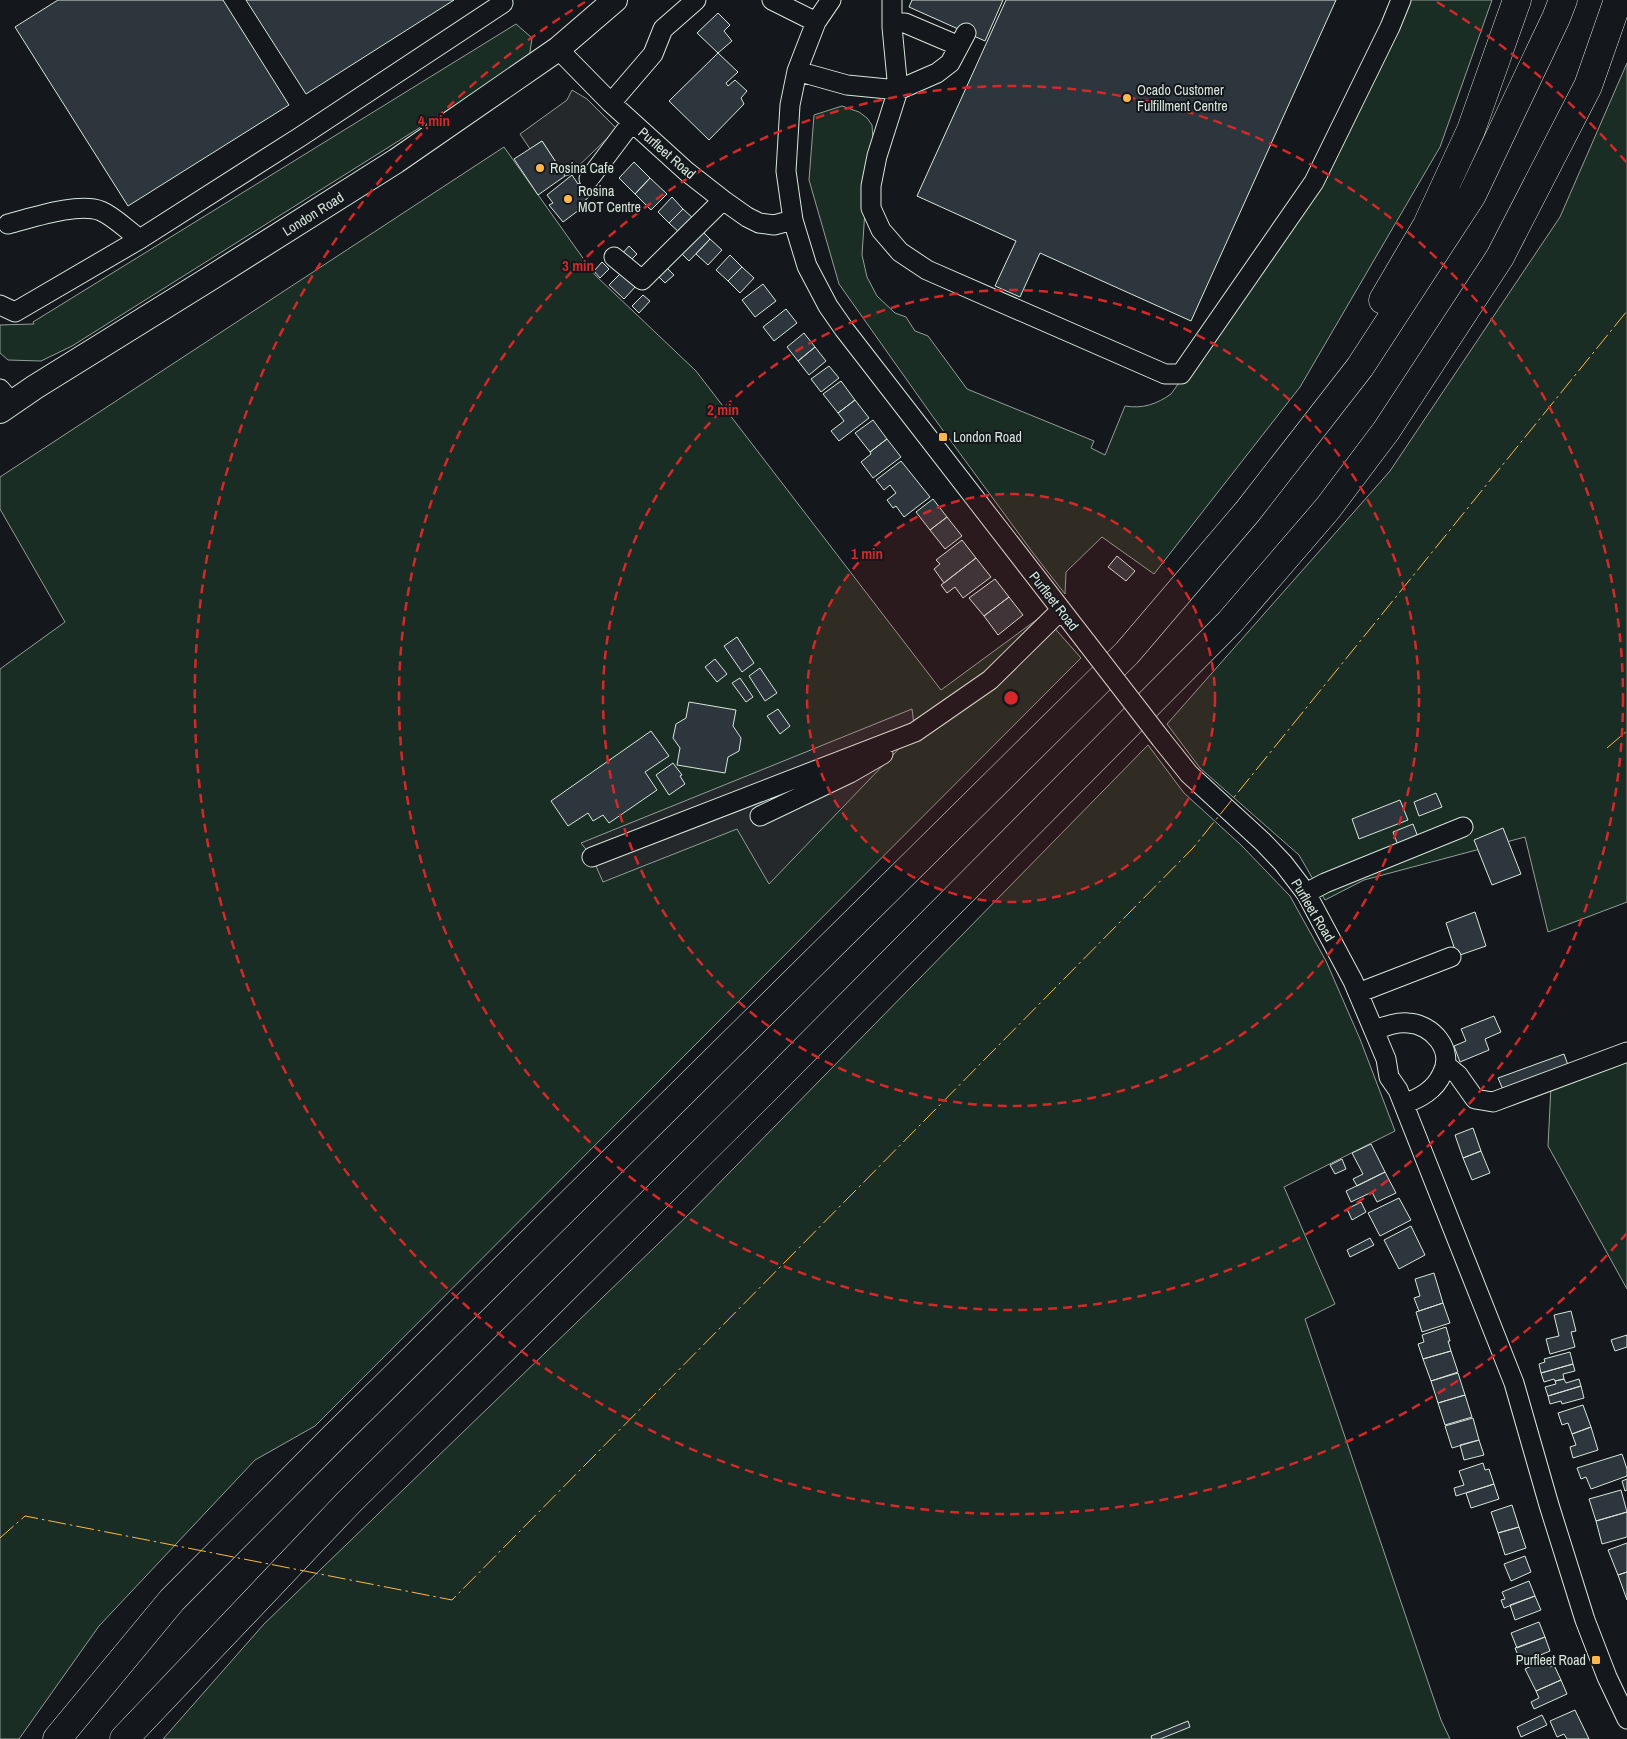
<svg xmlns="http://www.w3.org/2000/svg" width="1627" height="1739" viewBox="0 0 1627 1739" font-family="'Archivo Narrow',sans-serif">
  <rect width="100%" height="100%" fill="#14181c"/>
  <!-- green -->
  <path fill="#1a2d24" stroke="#939e99" d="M1407 0H1492L1440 147 1300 387 1154 574 1102 537 1066 572 1065 594 1033 553 931 414 839 284 809 180 814 115 842 106 859 112 867 118 872 125 873 140 868 165 862 255 867 277 877 296 895 313 906 317 915 331 928 336 967 389 1094 441 1091 448 1105 455 1125 406C1143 409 1157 404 1171 394L1307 205Z
    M516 24 532 38 529 59 72 346 41 361 8 360 0 353V325L34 324 33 322Z
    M1627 63V902L1548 932 1525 837 1364 880 1325 900 1299 855 1200 768 1167 724 1390 471 1560 217Z
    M504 147 595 275 696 371 941 690 1043 615 1081 658 315 1426 255 1460 99 1626 19 1739H0V669L65 622 0 509V477Z
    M1148 745 1184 793 1241 845 1290 896 1326 961 1360 1039 1395 1131 1284 1187 1335 1304 1305 1319 1441 1720 1450 1739H163L264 1624 686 1217Z
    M1627 1057V1289L1548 1146 1551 1086Z"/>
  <!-- parking -->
  <path fill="#24282b" stroke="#939e99" d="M572 90 587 99 617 129 569 175 565 176 542 141 530 149 520 134 567 100Z
    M912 709 915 732 769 884 737 829 603 882 592 857 581 843Z"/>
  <!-- building -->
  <path fill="#2c363c" stroke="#d8e6dc" d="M58 0H223L289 105 128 206 15 27Z
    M246 0H454L306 94Z
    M912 0H1003L985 41 909 7Z
    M1006 0H1336L1191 321 1040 253 1020 297 995 286 1016 241 917 196Z
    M718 13 730 25 724 31 732 41 718 53 697 33Z
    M718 53 738 72 726 83 728 86 735 80 747 91 741 98 744 104 709 140 669 101Z
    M542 141 565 176 538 195 514 159Z
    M634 162 650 178 635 194 619 178Z
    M572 175 578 184 586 179 595 192 577 207 579 210 563 222 549 205 553 203 547 195Z
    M650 178 667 194 651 210 635 194Z
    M672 197 683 209 669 223 658 212Z
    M683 209 695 220 681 234 669 223Z
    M699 228 710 239 689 261 678 250Z
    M710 239 722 250 708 265 696 254Z
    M629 246 637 254 629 262 621 255Z
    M730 255 742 267 728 281 716 270Z
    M602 262 609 269 600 278 594 271Z
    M665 266 674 275 665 283 656 274Z
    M742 267 754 278 740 293 728 281Z
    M623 271 637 285 624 299 609 285Z
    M763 284 776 301 755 317 742 300Z
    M643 295 650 301 639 313 632 306Z
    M786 309 797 323 774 341 763 327Z
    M804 333 815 347 798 361 787 347Z
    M815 347 826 361 809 375 798 361Z
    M829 366 839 378 821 392 811 379Z
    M841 381 855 400 838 413 823 394Z
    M855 400 869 418 839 441 831 431 844 421 838 413Z
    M873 420 887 439 870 452 855 433Z
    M887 439 901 457 873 478 861 462 871 454 870 452Z
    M901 461 930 497 904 517 896 506 893 508 887 500 896 493 890 485 884 490 876 480Z
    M933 499 947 517 930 530 916 512Z
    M947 517 962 536 945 549 930 530Z
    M962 540 976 558 944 583 934 569 940 564 936 560Z
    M1117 556 1135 571 1126 581 1108 567Z
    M976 558 991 577 963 598 955 587 947 593 941 585Z
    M995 579 1009 597 984 616 969 598Z
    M1009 597 1023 615 998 635 984 616Z
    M737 637 754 663 742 672 724 646Z
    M715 659 727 674 717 682 705 667Z
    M760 668 777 693 765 701 749 676Z
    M740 678 753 697 746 702 732 683Z
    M689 702 736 710 733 726 741 738 739 751 728 757 725 773 677 765 680 748 673 738 676 724 686 718Z
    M778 709 790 726 780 734 767 716Z
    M651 731 669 756 645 772 657 790 609 823 603 815 593 821 588 813 568 826 551 801Z
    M673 763 682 775 680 776 685 784 669 795 656 775Z
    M1436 793 1442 807 1419 816 1414 802Z
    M1400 800 1408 820 1359 839 1352 819Z
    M1413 824 1418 837 1398 845 1393 832Z
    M1503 828 1521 874 1492 885 1474 840Z
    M1475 912 1486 946 1457 956 1446 923Z
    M1494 1016 1501 1032 1485 1039 1489 1050 1460 1062 1454 1046 1466 1041 1461 1029Z
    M1564 1054 1569 1068 1504 1092 1498 1078Z
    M1473 1128 1481 1151 1463 1158 1455 1135Z
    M1371 1144 1385 1172 1357 1186 1353 1179 1363 1174 1352 1153Z
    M1481 1151 1490 1173 1472 1180 1463 1158Z
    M1342 1159 1346 1169 1335 1174 1330 1165Z
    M1385 1172 1396 1193 1377 1202 1372 1192 1351 1202 1346 1191Z
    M1399 1198 1411 1220 1380 1236 1368 1213Z
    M1361 1202 1366 1212 1352 1220 1347 1209Z
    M1411 1226 1425 1255 1399 1269 1384 1240Z
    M1370 1238 1374 1245 1350 1257 1347 1250Z
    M1434 1273 1443 1303 1419 1311 1414 1298 1420 1296 1415 1279Z
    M1443 1303 1450 1323 1422 1332 1416 1312Z
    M1571 1311 1576 1331 1571 1332 1575 1347 1550 1354 1546 1339 1559 1336 1554 1315Z
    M1446 1327 1450 1341H1448L1451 1351 1423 1359 1418 1344 1424 1342 1422 1335Z
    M1627 1335V1347L1615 1351 1611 1340Z
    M1451 1351 1458 1372 1431 1381 1423 1359Z
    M1570 1352 1573 1364 1541 1373 1539 1364 1545 1362 1544 1359Z
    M1573 1364 1575 1371 1563 1374 1564 1379 1555 1381 1554 1379 1544 1382 1541 1373Z
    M1458 1373 1465 1395 1438 1403 1431 1381Z
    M1564 1379 1566 1383 1579 1379 1581 1386 1548 1396 1545 1387 1556 1384 1555 1381Z
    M1581 1386 1584 1398 1562 1404 1561 1401 1550 1404 1548 1396Z
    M1465 1395 1472 1417 1445 1425 1438 1403Z
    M1583 1405 1591 1427 1572 1434 1568 1423 1562 1425 1558 1413Z
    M1473 1418 1479 1440 1452 1448 1445 1426Z
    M1591 1427 1598 1450 1573 1458 1570 1447 1576 1445 1572 1434Z
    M1479 1440 1484 1455 1464 1460 1460 1445Z
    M1622 1454 1627 1469V1476L1591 1489 1586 1477 1581 1479 1577 1468Z
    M1483 1463 1485 1470 1489 1469 1494 1484 1456 1496 1454 1488 1464 1485 1459 1471Z
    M1627 1479V1490L1625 1491 1622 1481Z
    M1494 1484 1499 1499 1471 1508 1466 1493Z
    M1621 1490 1627 1512 1596 1521 1589 1499Z
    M1512 1505 1519 1527 1498 1533 1491 1512Z
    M1627 1512V1537L1602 1544 1596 1521Z
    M1519 1527 1526 1548 1505 1555 1498 1533Z
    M1627 1543V1572L1618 1575 1608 1550Z
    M1525 1556 1531 1572 1511 1581 1504 1564Z
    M1627 1572V1600L1618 1575Z
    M1529 1581 1535 1596 1504 1608 1501 1600 1505 1599 1502 1592Z
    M1535 1596 1541 1610 1515 1620 1510 1605Z
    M1539 1622 1545 1637 1517 1648 1511 1633Z
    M1545 1637 1550 1651 1521 1663 1515 1648Z
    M1546 1659 1550 1667 1554 1665 1561 1680 1536 1691 1525 1669Z
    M1561 1680 1567 1694 1534 1709 1531 1702 1539 1698 1536 1691Z
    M1575 1710 1589 1739H1567L1564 1734 1557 1737 1550 1721Z
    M1542 1715 1547 1725 1521 1737 1517 1727Z
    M1188 1721 1190 1727 1160 1739H1152L1151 1736Z"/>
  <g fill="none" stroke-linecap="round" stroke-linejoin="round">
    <defs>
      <path id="minor" d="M772 0 816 22
        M831 0 816 22 797 71 790 105 786 171 793 220 807 266 828 306 844 329 1087 643
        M892 0V27L898 90 877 156 871 186V208L881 230 900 252 927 270 1165 374H1181L1314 182 1390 27 1401 0
        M892 23H905L959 46
        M558 49 611 103 686 171 723 200 747 217 759 223 774 225 793 220
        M797 71 847 85 898 90 937 73 950 63 966 33
        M611 103 653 54 663 29 696 0
        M589 179 632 122
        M8 224C32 218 78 202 101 211 115 217 128 231 140 239
        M614 257 642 280 723 200
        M0 305 15 312 140 239 300 137 503 3 501 0
        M0 389 11 402
        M1161 739 1189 774 1263 842 1283 863 1306 893 1353 981 1386 1059 1389 1077 1398 1090 1514 1383 1549 1505 1585 1620 1607 1677 1627 1719
        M760 816 850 773 883 754
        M592 857 915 732 990 680 1061 610
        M1306 893 1325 883 1463 827
        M1358 993 1451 957
        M1375 1030C1386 1026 1396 1022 1408 1023 1432 1024 1455 1050 1442 1074 1435 1090 1420 1098 1404 1104
        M1446 1065 1458 1075 1475 1099 1493 1102 1627 1052"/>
      <path id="major" d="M0 411 35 387 209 279 396 161 558 49 615 0"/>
      <path id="highway" d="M1383 300 1427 225 1471 130 1517 0
        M57 1739 172 1600 333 1438 1127 653 1248 511 1360 367 1472 195 1556 18 1563 0
        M124 1739 349 1502 770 1085 1230 622 1328 508 1386 431 1500 257 1588 86 1618 0"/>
    </defs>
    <!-- minor casing -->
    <use href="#minor" stroke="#d8e6dc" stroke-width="21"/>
    <!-- major casing -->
    <use href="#major" stroke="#d8e6dc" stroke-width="26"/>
    <!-- highway casing -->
    <use href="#highway" stroke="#d8e6dc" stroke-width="29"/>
    <!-- minor -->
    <use href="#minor" stroke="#14181c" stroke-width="19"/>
    <!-- major -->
    <use href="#major" stroke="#14181c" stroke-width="24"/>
    <!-- highway -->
    <use href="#highway" stroke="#14181c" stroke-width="28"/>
    <defs>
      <path id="minor-bridge" d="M1087 643 1161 739"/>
    </defs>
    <!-- minor-bridge casing -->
    <use href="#minor-bridge" stroke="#d8e6dc" stroke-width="21" stroke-linecap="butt"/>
    <!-- minor-bridge -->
    <use href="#minor-bridge" stroke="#14181c" stroke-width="19"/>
    <!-- power -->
    <path stroke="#ffb74d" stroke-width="1" stroke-dasharray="18 4 2.5 4" stroke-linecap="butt" d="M1607 748 1627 731
      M0 1538 25 1516 452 1600 1193 848 1627 311"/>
  </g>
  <!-- distance rings -->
  <circle cx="1011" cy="698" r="204" fill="#d62828" fill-opacity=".12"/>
  <g fill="none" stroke="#d62828" stroke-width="2.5" stroke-dasharray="9 6">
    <circle cx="1011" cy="698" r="204"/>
    <circle cx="1011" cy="698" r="408"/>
    <circle cx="1011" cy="698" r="612"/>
    <path d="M1627 1233A816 816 0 1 1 585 2M1437 2A816 816 0 0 1 1627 163"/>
  </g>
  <!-- markers -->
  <g fill="#ffb74d" stroke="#14181c" stroke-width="2">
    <circle cx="1127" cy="98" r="5"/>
    <circle cx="540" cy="168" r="5"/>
    <circle cx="568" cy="199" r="5"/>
    <rect x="938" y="432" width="10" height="10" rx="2.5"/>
    <rect x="1591" y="1655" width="10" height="10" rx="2.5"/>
  </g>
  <g text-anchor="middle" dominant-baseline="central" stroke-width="4" stroke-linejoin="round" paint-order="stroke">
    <!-- poi labels -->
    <g font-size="14" fill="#d8e6dc" stroke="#14181c" text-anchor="start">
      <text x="1137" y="90">Ocado Customer<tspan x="1137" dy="16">Fulfillment Centre</tspan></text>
      <text x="550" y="168">Rosina Cafe</text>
      <text x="578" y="191">Rosina<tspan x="578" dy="16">MOT Centre</tspan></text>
      <text x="953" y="437">London Road</text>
      <text x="1586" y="1660" text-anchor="end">Purfleet Road</text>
    </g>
    <!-- street labels -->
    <g font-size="14" fill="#d8e6dc" stroke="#14181c">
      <text transform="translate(667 153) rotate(41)">Purfleet Road</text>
      <text transform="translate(313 214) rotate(-32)">London Road</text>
      <text transform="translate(1054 601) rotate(52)">Purfleet Road</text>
      <text transform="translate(1313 910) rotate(59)">Purfleet Road</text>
    </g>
  </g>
  <circle cx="1011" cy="698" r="8" fill="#d62828" stroke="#14181c" stroke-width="2.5"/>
  <g font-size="15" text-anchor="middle" font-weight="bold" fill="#d62828" stroke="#14181c" stroke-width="4" stroke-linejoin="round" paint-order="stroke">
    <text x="434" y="126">4 min</text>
    <text x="578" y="271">3 min</text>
    <text x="723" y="415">2 min</text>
    <text x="867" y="559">1 min</text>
  </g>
</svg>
